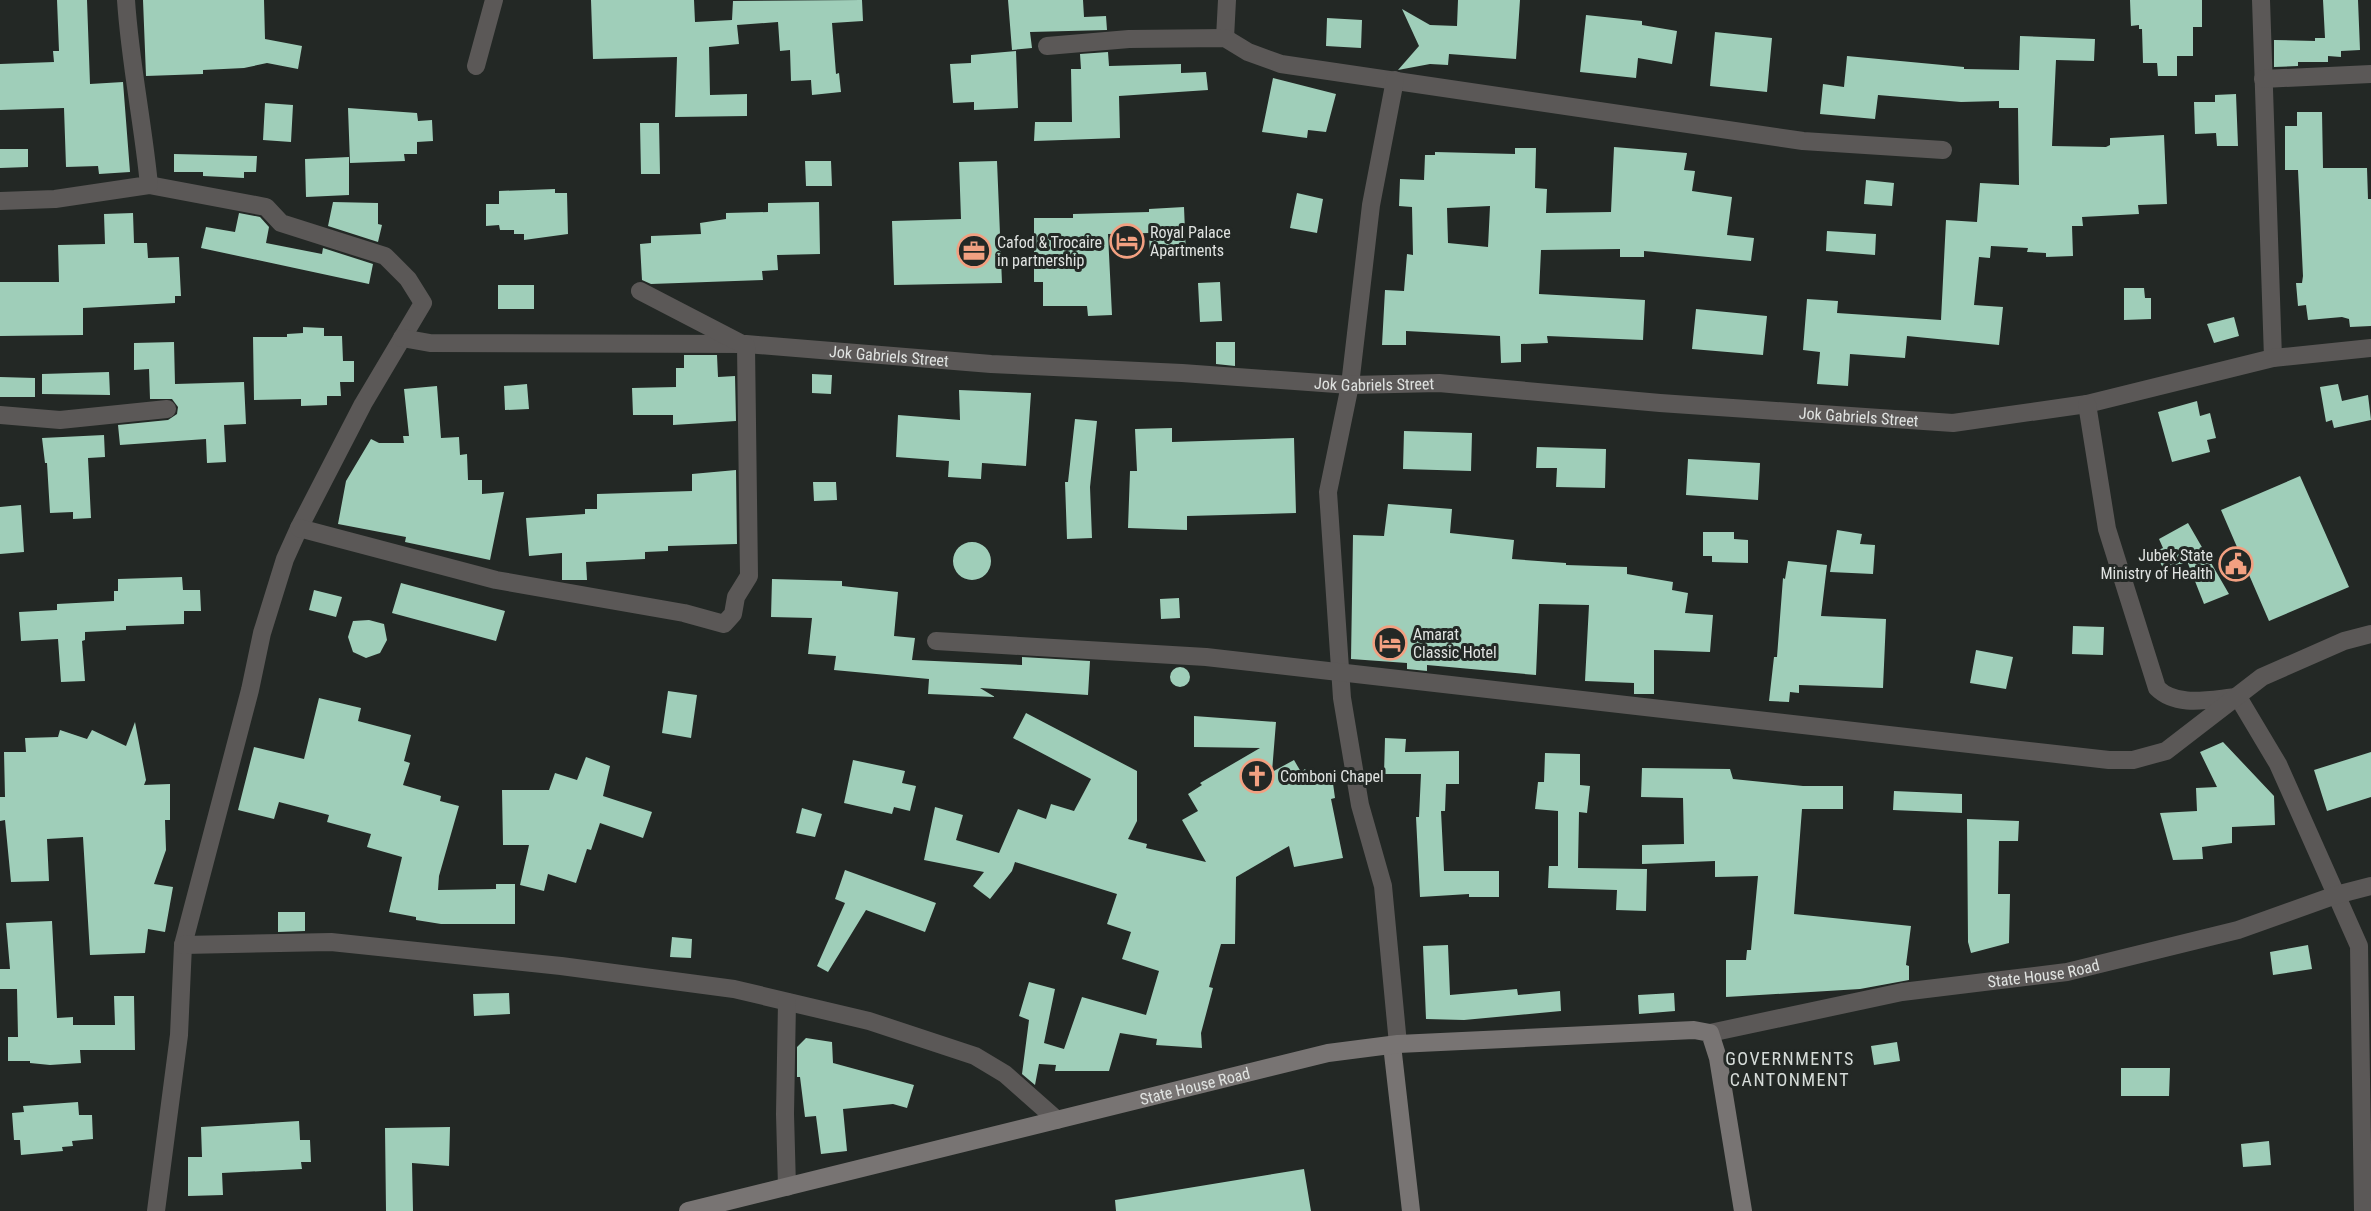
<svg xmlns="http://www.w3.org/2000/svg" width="2371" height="1211" viewBox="0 0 2371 1211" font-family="'Roboto Condensed',sans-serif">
  <rect width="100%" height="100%" fill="#232825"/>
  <!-- building -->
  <path fill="#9fceb9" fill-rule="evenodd" d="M57 0H87L90 84 123 82 130 172 99 174 98 166 66 167 64 108 0 110V64L54 62 53 51H59Z
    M143 0H264L265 39 302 46 298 69 267 63 244 68 203 70V74L146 76Z
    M591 0H694L695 22 732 20 733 1 862 0 863 21 832 23 836 74 839 73 841 92 812 95 811 80 791 81 790 50 780 51 778 22 737 25 739 44 709 47 710 95 747 94V116L675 117 677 57 593 59Z
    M1008 0H1083L1084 17 1106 16 1107 30 1030 32 1032 48 1012 50Z
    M1458 0H1520L1516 59 1449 54 1448 65 1430 64 1398 70 1419 46 1402 9 1430 25 1457 26Z
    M2130 0H2202V27H2193V56H2177V76H2158L2157 63H2143L2142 29H2139V25L2131 26Z
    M2323 0H2358L2360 50 2341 51V57L2328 56V62H2298V66L2274 67V40L2315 41V38H2325Z
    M1586 15 1642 21V25L1677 31 1672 64 1638 58 1636 78 1580 72Z
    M1327 18 1362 20 1361 48 1326 46Z
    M1715 32 1772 38 1767 92 1710 86Z
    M2020 36 2095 39 2094 61 2056 60 2052 146 2106 147 2110 145V138L2164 135 2167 204 2138 205 2139 214 2082 217 2083 226H2072L2073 256 2046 257V253L2027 252 2028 248 1991 246 1990 258 1979 257 1974 305 2003 307 1999 345 1907 336 1905 358 1850 354 1848 386 1817 384 1820 352 1803 350 1807 299 1838 301 1837 313 1941 320 1946 220 1977 222 1980 183 2019 185 2018 108H1999V101L1961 102 1878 95 1875 119 1820 114 1823 84 1844 87 1847 56 1964 67V69L2019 70Z
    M1016 51 1018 108 974 110V102L953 103 950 64 971 63V55Z
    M1108 52 1109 66 1181 64V73L1206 72 1208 90 1119 96 1120 138 1034 141 1035 122H1072L1071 69H1081L1080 54Z
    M1273 78 1336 94 1326 132 1308 130 1307 138 1262 132Z
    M2236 94 2238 146H2217L2216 133 2195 134 2194 102H2215V95Z
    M265 103 293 105 291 142 263 140Z
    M348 108 417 113 418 121 432 120 433 141 417 142V154H404L405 161 350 163Z
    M2297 112H2322L2323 168H2367L2368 199H2371V326L2350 327 2349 319 2342 317 2308 320 2306 305 2298 306 2296 283H2302L2303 276 2298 170H2285V126H2297Z
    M640 123H659L660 174H641Z
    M1614 147 1687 153 1684 170 1695 171 1692 191 1732 197 1727 235 1754 238 1751 261 1644 251V257H1620V249L1541 250 1539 294 1645 300 1643 340 1547 336 1548 343 1521 344V362L1501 363 1500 336 1406 331V345H1382L1385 290 1404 291 1407 254 1413 255 1412 207 1399 206 1400 179 1424 180 1425 155H1435V152L1515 154V148H1536L1535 188 1547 189 1546 213 1611 212ZM1490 206 1488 247 1448 243 1447 208Z
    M0 149H28V167L0 168Z
    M174 154 257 156 256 172H244V178L203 176V172H174Z
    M349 157V195L306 197 305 159Z
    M805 161H831L832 186H806Z
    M997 161 1002 283 894 285 892 221 961 219 959 162Z
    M1866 180 1894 183 1892 206 1864 204Z
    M555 189V193H567L568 234 524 240V234H514V230H500L499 225 486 226V204H499V191Z
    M1297 193 1323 199 1317 233 1290 228Z
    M333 202 378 203V224L382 225 378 242 328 226Z
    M819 202 820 254 777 255 778 270 762 271 763 280 651 284 642 280 640 244 651 243V236L701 234 700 223 726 219V213L768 212V203Z
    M1184 207 1186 255 1150 256 1149 233 1108 234 1112 315 1088 316 1087 306H1043V282H1034V218H1073V214L1149 212V209Z
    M133 213 134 243H147L148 258 179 257 181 296H175V303L83 308V335L0 336V282H59L58 245 105 244 104 214Z
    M239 213 260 217 269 227 266 243 322 254 323 248 373 264 369 284 201 248 206 227 235 232Z
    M1827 231 1876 234 1875 255 1826 251Z
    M1220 282 1222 321 1200 322 1198 283Z
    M498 285H534V309H498Z
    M2124 288H2144L2145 298H2151V319L2124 320Z
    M1696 309 1767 316 1763 355 1692 349Z
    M2234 317 2239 336 2214 343 2207 324Z
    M303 327 324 328V336H342L343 361H354V382H340L341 396H327V405L301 406V399L254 400 253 337H287V334L303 333Z
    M174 342 175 384 244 382 246 424 224 425 226 462 207 463 206 439 120 445 118 425 168 420 177 414 178 407 172 399H150L149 369 134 370V343Z
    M1216 342H1235V366L1216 364Z
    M684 355H717L718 377 735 376 736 421 673 425V415H633L632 388 676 387V368H684Z
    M109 372 110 395 42 394V374Z
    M812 374 832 375 831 394 812 393Z
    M0 377 35 378V397H0Z
    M527 384 529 409 505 410 504 386Z
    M2338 384 2342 401 2368 395 2371 420 2334 428 2332 420 2326 422 2320 387Z
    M437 386 441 438 459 437 460 455 467 454 468 480H482V494L504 492 490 560 405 542 406 537 338 524 346 481 371 439 379 443H404L403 436H409L404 389Z
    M959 390 1031 393 1026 466 982 463 981 479 948 477 949 461 896 457 898 415 960 420Z
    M2197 401 2200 416 2210 413 2216 438 2207 440 2210 452 2172 462 2158 412Z
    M1075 419 1097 421 1090 487 1092 538 1067 539 1065 482H1068Z
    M1172 428V442L1294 438 1296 513 1187 516V530L1128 528 1130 471H1137L1135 429Z
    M1404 431 1472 433 1471 471 1403 469Z
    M104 435 105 457 88 458 91 518 73 519V512L50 513 47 463H45L42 438Z
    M1537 447 1606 449 1605 488 1556 487 1557 468H1536Z
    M1688 459 1760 463 1758 500 1686 495Z
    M736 470 737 544 668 546V551L645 552V559L586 562 587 580H562V553L529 556 526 518 585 514V509H597V494L692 491V474Z
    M2300 476 2349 587 2269 621 2221 510Z
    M813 482H836L837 500 814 501Z
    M1388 504 1452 509 1450 533 1514 540 1512 559 1566 563V565L1627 567V574L1673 582 1672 590 1688 593 1685 613 1713 615 1710 652 1654 650V694H1634V683L1585 681 1589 605 1539 604 1536 675 1427 665V671L1407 669V663L1351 659 1353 535 1384 536Z
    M21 505 24 552 0 554V507Z
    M2188 523 2229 594 2204 604 2187 561 2166 573 2154 552 2163 548 2159 539Z
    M1837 530 1862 534 1860 544 1875 545 1873 574 1830 572Z
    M1703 532H1734V539L1748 540V563L1712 562V556H1703Z
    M953 561a19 19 0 1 1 38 0a19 19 0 1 1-38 0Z
    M1788 561 1827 565 1821 616 1886 619 1883 688 1799 685V693L1790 692 1789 702 1769 701 1774 657H1777L1783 578 1785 579Z
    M182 577 183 590H200L201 611H184V624L126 626V630L85 632V640L82 641 85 681 61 682 58 639 21 641 19 612 57 610V604L114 601V591H118V579Z
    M772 579 842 581V586L898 592 894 636 915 638 912 660 1022 665V657L1090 661 1088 695 980 688 995 697 928 694 929 679 834 670 836 656 808 654 812 618 771 617Z
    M401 583 505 611 496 641 392 613Z
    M314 590 342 597 336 617 309 610Z
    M1179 598 1180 618 1161 619 1160 599Z
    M369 620 384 624 387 640 380 653 366 658 353 652 348 637 353 621Z
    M2073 626 2104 627 2103 655 2072 654Z
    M1976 650 2013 657 2006 689 1970 683Z
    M1170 677a10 10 0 1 1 20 0a10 10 0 1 1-20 0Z
    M668 691 697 695 691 738 662 733Z
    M319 698 361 708 358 721 411 735 404 761 410 763 403 785 441 796 440 801 459 806 439 876 438 890 496 889V884H515V924H441L416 920V917L389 912 402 857 367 847 371 834 327 822 329 815 279 802 274 819 238 810 254 747 304 759Z
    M1026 713 1137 771V821L1128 839 1147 844 1146 848 1206 862 1182 820 1198 811 1188 794 1202 785 1200 783 1260 748 1194 747V716L1276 722 1272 772 1294 760 1301 772 1305 769 1311 779 1332 776 1335 798 1331 799 1343 858 1294 867 1289 846 1236 877 1235 944H1221L1209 987 1213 988 1201 1033 1202 1048 1156 1045 1157 1039 1120 1033 1109 1071H1055L1056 1065 1039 1064 1035 1085 1022 1074 1029 1020 1019 1016 1029 982 1055 989 1044 1043 1064 1049 1082 997 1146 1015 1159 971 1122 959 1131 932 1107 924 1117 894 1015 862 1012 871 990 899 973 886 984 872 924 860 935 807 963 815 956 840 999 853 1018 809 1046 819 1051 804 1074 811 1091 779 1013 738Z
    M135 722 146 780 144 785 170 784V820H165L166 850 154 884 173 887 165 932 148 929 145 953 90 955 83 837 47 839 49 881 11 882 5 820 0 821V797H5L4 752H26L25 738 58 737 60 730 87 739 92 730 126 746Z
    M1385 738 1406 739 1405 752 1459 751V784H1446L1445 811H1441L1444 871H1499V897H1469V894L1420 897 1416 817H1419L1421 774H1384Z
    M2223 742 2274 796 2275 825 2232 827V843L2202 847 2203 859 2173 860 2160 813 2197 811 2196 788 2217 787 2200 752Z
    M2371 752V797L2327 811 2314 770Z
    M1545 753 1580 754V785L1590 786 1587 813 1579 812 1578 868 1647 869 1646 911 1616 910 1617 890 1548 888 1549 866H1558V811L1535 809 1538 782H1544Z
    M586 757 610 766 603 796 652 812 643 838 600 823 591 850 587 849 576 883 548 874 544 891 520 885 529 845H503L502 790H549L555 773 577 780Z
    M853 760 905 771 902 783 916 786 910 811 894 807 892 814 844 803Z
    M1642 768 1730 769 1733 779 1803 786H1843V809H1802L1794 914 1911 926 1906 965 1909 966V980L1860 989 1726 997V960H1746L1747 950H1751L1758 876 1715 877V861L1642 864V845L1684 844 1683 798 1641 797Z
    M1894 791 1962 794V813L1893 810Z
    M802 808 822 814 815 837 796 833Z
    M1967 819 2019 821 2018 841H1999L1998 894H2010L2009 943 1971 953 1968 942Z
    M845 870 936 903 925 932 866 910 828 972 817 966 845 903 835 899Z
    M278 912H305V931L278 932Z
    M52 921 57 1018 73 1017V1025H115L114 996H134L135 1050H80L81 1063 50 1065 30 1063V1061H8V1037H18L17 989H0V969H10L6 923Z
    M672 937 692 939 691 958 670 957Z
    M1448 945 1450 995 1517 989 1518 995 1560 991 1561 1011 1464 1020 1426 1019 1423 946Z
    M2308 945 2312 969 2273 975 2270 952Z
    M509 993 510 1014 474 1016 473 994Z
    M1674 993 1675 1011 1639 1014 1638 995Z
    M806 1038 832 1042 833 1063 914 1085 907 1108 893 1104 843 1109 847 1151 821 1154 816 1116 805 1117 800 1077H797V1047Z
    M1897 1042 1900 1061 1874 1065 1871 1046Z
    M2121 1068H2170L2169 1096H2121Z
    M78 1102 79 1115H92L93 1139 72 1141 73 1146 62 1147 63 1151 21 1155 20 1140H14L12 1113 24 1112 23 1106Z
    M299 1121 300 1140H310L311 1162H301L302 1169 222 1173 223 1195 188 1196V1157H202L201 1127Z
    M450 1127 449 1166 412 1163 413 1211H386L385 1128Z
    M2269 1141 2271 1165 2243 1167 2241 1144Z
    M1304 1169 1311 1211H1116L1115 1200Z"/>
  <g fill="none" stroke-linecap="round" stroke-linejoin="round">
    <!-- street -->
    <g stroke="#5b5857" stroke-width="18">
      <path d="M2261 0 2273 358"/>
      <path d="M1225 38 1227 0"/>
      <path d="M1047 46 1129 39 1225 38 1248 52 1281 64 1803 141 1943 150"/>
      <path d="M476 66 494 0"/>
      <path d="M2263 79 2371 74"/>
      <path d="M1395 80 1371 205 1350 385 1328 492 1342 698 1360 805 1383 886 1398 1044"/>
      <path d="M149 185 266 207 281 223 385 256 408 279 423 303 363 404 299 528 285 559 262 633 250 690 183 945 179 1035 156 1211"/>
      <path d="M0 201 55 199 149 185C143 123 130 62 126 0"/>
      <path id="s1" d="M402 338 430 343 746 344 991 364 1182 373 1350 385 1439 383 1660 403 1953 423 2087 404 2273 358 2371 348"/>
      <path d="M2087 404 2107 529 2157 688C2177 708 2211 699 2238 697L2278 764 2359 946 2363 1211"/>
      <path d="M0 415 60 420 167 409"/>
      <path d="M299 528 496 580 684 613 724 624 733 614 736 597 749 576 746 346 640 291"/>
      <path d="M936 641 1206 657 2109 760H2133L2166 751 2262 677 2344 641 2371 634"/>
      <path d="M183 945 331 942 561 966 734 989 869 1021 975 1056 1005 1074 1057 1120"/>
      <path id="s2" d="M1710 1033 1902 992 2067 972 2238 930 2336 895 2371 886"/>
      <path d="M787 1187 785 1114 787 1002"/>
    </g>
    <!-- secondary -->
    <g stroke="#787473" stroke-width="18">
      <path d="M1392 1045 1411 1211"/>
      <path id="s3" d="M688 1211 1328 1053 1398 1044 1694 1030 1710 1033 1718 1058 1743 1211"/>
    </g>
  </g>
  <!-- icons -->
  <defs>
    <symbol id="hotel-ring" viewBox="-11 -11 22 22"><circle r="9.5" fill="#232825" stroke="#f2a081" stroke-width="1.5"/><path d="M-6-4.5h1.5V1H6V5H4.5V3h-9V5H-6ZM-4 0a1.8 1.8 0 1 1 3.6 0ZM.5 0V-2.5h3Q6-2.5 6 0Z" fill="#f2a081"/></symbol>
    <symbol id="office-ring" viewBox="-11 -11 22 22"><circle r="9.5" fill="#232825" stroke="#f2a081" stroke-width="1.5"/><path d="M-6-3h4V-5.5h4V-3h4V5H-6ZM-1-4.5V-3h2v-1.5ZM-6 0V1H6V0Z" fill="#f2a081"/></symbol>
    <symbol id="civic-ring" viewBox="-11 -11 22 22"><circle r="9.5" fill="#232825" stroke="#f2a081" stroke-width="1.5"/><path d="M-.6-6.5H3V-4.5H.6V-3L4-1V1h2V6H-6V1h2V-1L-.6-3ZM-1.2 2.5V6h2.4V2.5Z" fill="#f2a081"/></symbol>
    <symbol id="church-ring" viewBox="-11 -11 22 22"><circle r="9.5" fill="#232825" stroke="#f2a081" stroke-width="1.5"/><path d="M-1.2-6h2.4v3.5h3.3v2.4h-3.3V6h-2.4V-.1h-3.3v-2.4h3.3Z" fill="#f2a081"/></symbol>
  </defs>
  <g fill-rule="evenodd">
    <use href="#hotel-ring" x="1108" y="222" width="38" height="38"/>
    <use href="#office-ring" x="955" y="232" width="38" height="38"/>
    <use href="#civic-ring" x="2217" y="545" width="38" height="38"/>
    <use href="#hotel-ring" x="1371" y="624" width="38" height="38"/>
    <use href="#church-ring" x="1238" y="757" width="38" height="38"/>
  </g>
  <g text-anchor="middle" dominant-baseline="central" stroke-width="6" stroke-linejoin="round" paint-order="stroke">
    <!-- poi labels -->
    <g font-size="16" fill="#e0e3e1" stroke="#232825" text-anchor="start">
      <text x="1150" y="232">Royal Palace<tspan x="1150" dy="18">Apartments</tspan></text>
      <text x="997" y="242">Cafod &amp; Trocaire<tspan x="997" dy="18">in partnership</tspan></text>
      <text x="2213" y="555" text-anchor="end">Jubek State<tspan x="2213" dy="18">Ministry of Health</tspan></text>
      <text x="1413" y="634">Amarat<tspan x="1413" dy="18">Classic Hotel</tspan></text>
      <text x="1280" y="776">Comboni Chapel</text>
    </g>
    <!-- street labels -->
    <g font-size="16" fill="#e0e3e1" stroke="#232825">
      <text stroke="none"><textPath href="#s1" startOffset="488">Jok Gabriels Street</textPath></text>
      <text stroke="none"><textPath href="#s1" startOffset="974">Jok Gabriels Street</textPath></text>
      <text stroke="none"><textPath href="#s1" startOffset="1460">Jok Gabriels Street</textPath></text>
      <text stroke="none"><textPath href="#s2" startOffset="339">State House Road</textPath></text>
      <text stroke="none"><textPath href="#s3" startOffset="522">State House Road</textPath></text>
    </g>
    <!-- neighbourhood labels -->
    <g font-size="18" letter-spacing="1.5" fill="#d6dcd9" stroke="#232825">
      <text x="1790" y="1058">GOVERNMENTS<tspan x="1790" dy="21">CANTONMENT</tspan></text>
    </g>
  </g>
</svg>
